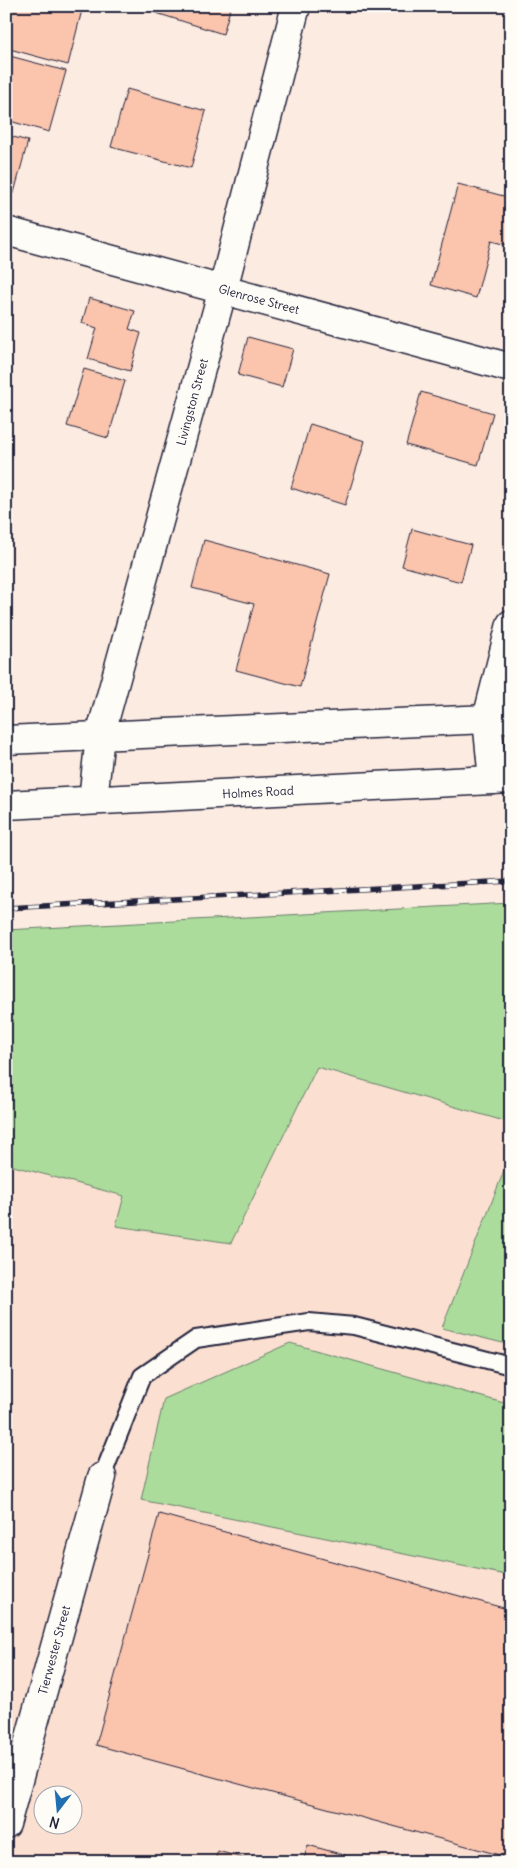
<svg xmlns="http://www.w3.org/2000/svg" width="517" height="1868" viewBox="0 0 517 1868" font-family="Delius,sans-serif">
  <rect width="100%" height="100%" fill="#fcebe1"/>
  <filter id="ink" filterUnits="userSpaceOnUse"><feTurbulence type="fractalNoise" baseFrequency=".02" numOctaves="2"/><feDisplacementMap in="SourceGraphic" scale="10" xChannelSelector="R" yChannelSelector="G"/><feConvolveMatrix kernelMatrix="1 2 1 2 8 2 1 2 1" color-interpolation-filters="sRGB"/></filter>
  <g filter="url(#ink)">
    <!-- built -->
    <path fill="#fbdfd1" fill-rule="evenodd" d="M511 953V1862H6V979ZM42 1796H72V1826H42Z"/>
    <!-- green -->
    <path fill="#acdc9b" stroke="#677f6b" d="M511 903V1123L317 1067 231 1243 116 1226 124 1196 6 1164V930Z
      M511 1153V1345L442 1328Z
      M290 1343 511 1405V1576L141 1500 164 1399Z"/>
    <!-- building -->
    <path fill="#fac4ad" stroke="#22223b" d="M6 6H83L68 65 6 48Z
      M155 6H231L223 34 153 12Z
      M6 55 66 71 49 132 6 120Z
      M511 83V112L504 110Z
      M127 89 206 111 191 168 111 147Z
      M6 135 28 141 14 193 6 191Z
      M458 184 511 198V246L491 241 476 298 431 285Z
      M89 298 135 311 129 329 141 333 130 371 88 359 97 328 82 323Z
      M248 337 293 349 282 387 238 375Z
      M84 369 125 381 108 438 67 426Z
      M421 392 493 413 478 465 406 445Z
      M310 424 365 441 345 505 291 488Z
      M412 529 471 545 461 582 402 566Z
      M204 540 330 574 300 687 236 670 254 604 192 588Z
      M159 1514 511 1610V1862H501L503 1856 96 1745Z
      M308 1845 369 1862H303Z
      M218 1851 256 1862H214Z"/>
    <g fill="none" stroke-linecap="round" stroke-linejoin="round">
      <defs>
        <path id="lane" d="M102 1477 142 1376 196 1339 309 1322 354 1326 511 1366"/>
        <path id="street" d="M6 231 511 368
          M493 780 487 719 511 624
          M93 800 100 736 223 289 296 6
          M6 1824 102 1477"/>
        <path id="secondary" d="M6 740 511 718
          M6 805 511 779"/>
      </defs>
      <!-- lane casing -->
      <use href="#lane" stroke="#22223b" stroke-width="20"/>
      <!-- street casing -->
      <use href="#street" stroke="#22223b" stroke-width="31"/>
      <!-- secondary casing -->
      <use href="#secondary" stroke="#22223b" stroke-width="31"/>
      <!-- lane -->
      <use href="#lane" stroke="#fdfcf7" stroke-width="16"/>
      <!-- street -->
      <use href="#street" stroke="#fdfcf7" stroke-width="28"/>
      <!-- secondary -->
      <use href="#secondary" stroke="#fdfcf7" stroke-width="28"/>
      <defs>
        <path id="rail" d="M6 908 511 881"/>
      </defs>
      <!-- rail casing -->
      <use href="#rail" stroke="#22223b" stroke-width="5.5"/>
      <!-- rail -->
      <use href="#rail" stroke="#fdfcf7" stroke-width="4" stroke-dasharray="11" stroke-linecap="butt"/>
    </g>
  </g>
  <g text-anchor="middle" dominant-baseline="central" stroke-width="4" stroke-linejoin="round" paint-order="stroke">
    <!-- street labels -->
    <g font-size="12" fill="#22223b" stroke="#fdfcf7">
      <text transform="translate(259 299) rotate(15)">Glenrose Street</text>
      <text transform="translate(192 402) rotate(-75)">Livingston Street</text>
      <text transform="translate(258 792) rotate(-3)">Holmes Road</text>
      <text transform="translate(54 1650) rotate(-75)">Tierwester Street</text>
    </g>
  </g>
  <!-- margin -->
  <rect width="517" height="1868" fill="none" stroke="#fdfcf7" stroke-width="25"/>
  <rect x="12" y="12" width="492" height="1843" fill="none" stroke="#22223b" stroke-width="2" filter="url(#ink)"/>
  <!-- north arrow -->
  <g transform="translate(58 1810) rotate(196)"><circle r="24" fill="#fdfcf7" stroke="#a5a5ac"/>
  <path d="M0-4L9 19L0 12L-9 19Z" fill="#1f6fb2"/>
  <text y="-8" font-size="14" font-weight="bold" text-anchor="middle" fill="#22223b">N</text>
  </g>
</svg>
